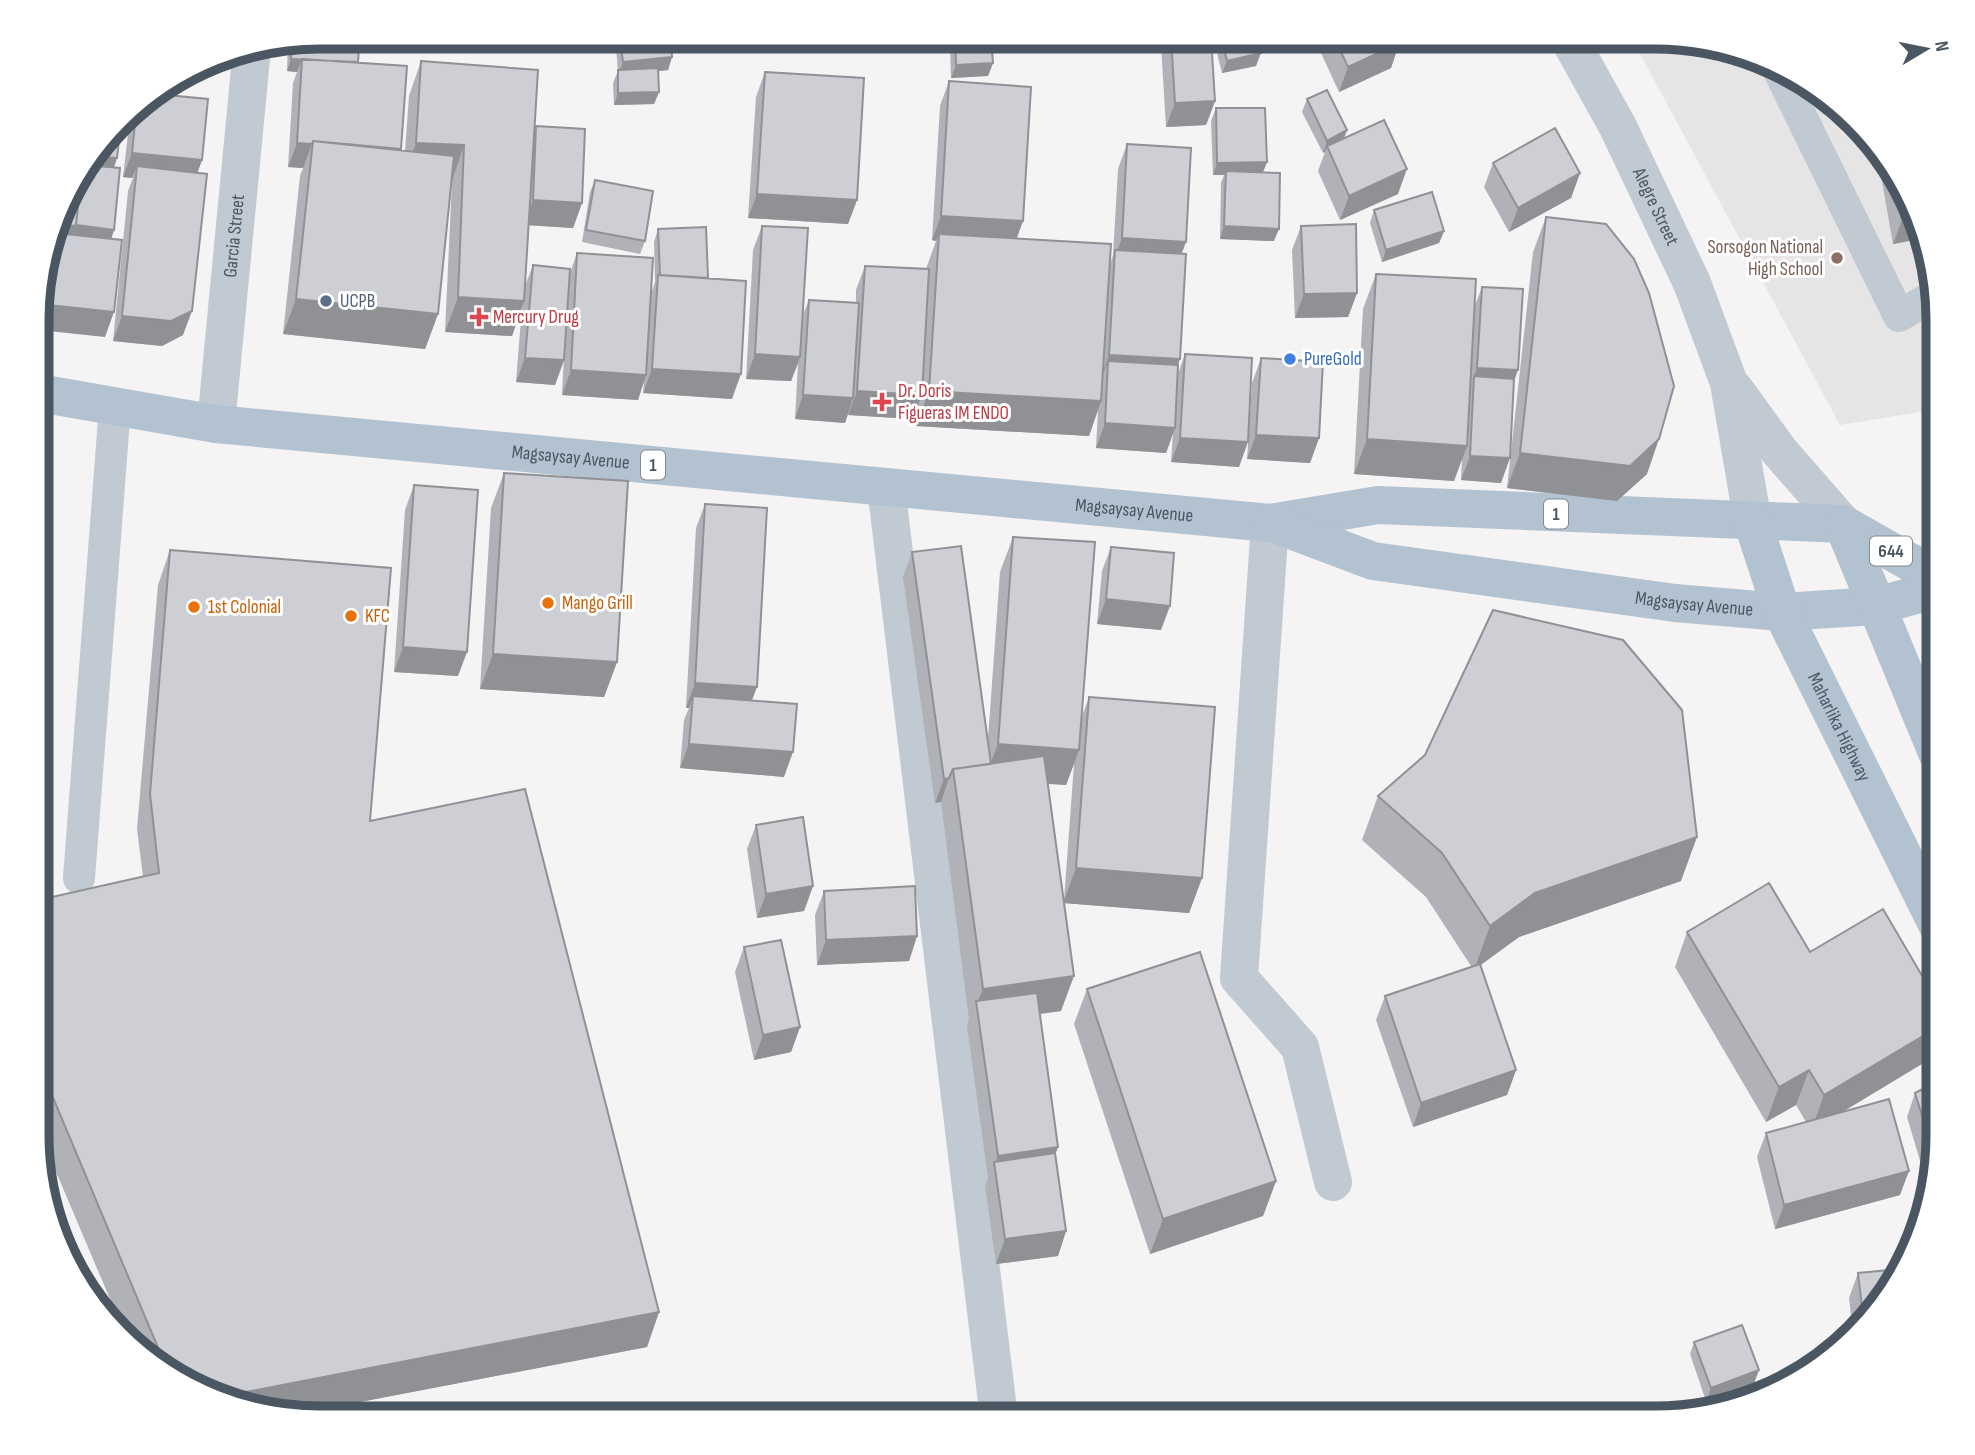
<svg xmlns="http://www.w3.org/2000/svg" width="1975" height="1455" viewBox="0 0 1975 1455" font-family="'Sofia Sans Condensed',sans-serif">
  <rect width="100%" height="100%" fill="#f5f3f3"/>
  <!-- education -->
  <path fill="#e6e4e5" d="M1631 37H1673L1763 58 1841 107 1909 195 1938 320V409L1840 425Z"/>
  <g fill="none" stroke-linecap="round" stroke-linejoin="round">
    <!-- service -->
    <path stroke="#c1cad2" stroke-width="32" d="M1777 67 1899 316 1933 296
      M79 878 115 406"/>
    <!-- minor -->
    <path stroke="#c1cad2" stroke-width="38" d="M886 487 999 1418
      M1270 523 1239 978 1300 1047 1333 1182"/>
    <!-- tertiary -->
    <g stroke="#c1cad2" stroke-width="38">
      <path id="s1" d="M1568 37 1618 127 1692 283 1729 383 1753 523"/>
      <path d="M1735 390 1780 452 1843 524"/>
      <path id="s2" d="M216 424 252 48"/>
    </g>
    <!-- primary -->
    <g stroke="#b3c2d1" stroke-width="38">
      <path id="s3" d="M39 393 216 424 1270 523 1378 505 1843 524 1938 578"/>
      <path id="s4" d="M1272 523 1373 561 1675 603 1782 612 1876 606 1938 589"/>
      <path id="s5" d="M1753 523 1782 612 1938 926"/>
      <path d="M1843 524 1938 755"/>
    </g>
  </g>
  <!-- wall -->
  <path fill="#b0b2b7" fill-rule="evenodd" d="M320 37 358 62 401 150 405 151 409 96 421 61 535 131 536 126 582 203 573 228 529 225 525 286 533 265 570 273 577 253 651 294 655 282 654 242 658 229 708 279 732 399 643 393 644 381 638 400 562 395 564 354V360L555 385 516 382 522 306 512 336 445 332 452 181 438 314 425 349 283 334 300 176 303 168 288 167 293 83 297 72 287 71 288 42Z
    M615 37H671L672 57 668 70 658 71 659 92 654 104 614 105 613 83 618 71Z
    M954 37H991L993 63 988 76 951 78 950 47Z
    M1164 37H1211L1215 101 1206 125 1166 127 1161 45Z
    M1213 37H1257L1256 66 1222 73Z
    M1262 37H1316L1314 41 1266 52Z
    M1316 37H1432L1396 53 1391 68 1339 92 1315 40Z
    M765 72 857 200 848 224 748 218 756 97Z
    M949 81 1017 239 1110 265 1113 255 1118 169 1127 144 1182 254 1178 374 1185 354 1239 467 1171 462 1173 433 1166 453 1096 448 1098 410 1089 436 916 426 918 406 913 419 848 415 849 411 845 423 795 419 798 364 791 381 746 379 753 250 762 226 802 317 809 300 856 303V290L865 266 926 269 936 241 932 240 940 106Z
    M156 94 202 160 197 173 183 335 162 346 113 341 128 191 133 178 123 177 130 117 134 107Z
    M1307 99 1347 130 1344 138 1398 194 1340 220 1318 171 1325 152 1323 153 1302 112Z
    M1834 102 1841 107 1855 124 1846 128Z
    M1216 108 1267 162 1263 172 1274 241 1220 239 1221 183 1224 175H1213L1211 121Z
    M1877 153 1909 195 1919 239 1893 244Z
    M1493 163 1580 173 1571 198 1509 232 1484 187Z
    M595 180 645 241 640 254 582 242 590 192Z
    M1374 210 1444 231 1439 243 1382 262 1370 223Z
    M1546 217 1647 474 1617 501 1507 488 1533 252Z
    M1301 226 1357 293 1348 317 1295 318 1292 250Z
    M1376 274 1474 308 1482 287 1514 381 1501 483 1461 480 1462 458 1454 481 1354 474 1363 309Z
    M1261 358 1319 438 1310 463 1247 459 1252 383Z
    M504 473 617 662 604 697 480 689 491 508Z
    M414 485 458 676 394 672 405 510Z
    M705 504 752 700 784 777 680 768 684 720 689 708H686L696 528Z
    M1013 537 1081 719 1089 697 1202 878 1189 913 1064 903 1061 1011 1040 1014 1058 1147 1055 1154 1066 1231 1058 1256 996 1264 985 1186 988 1178 967 1026 969 1019 941 802 935 803 903 577 912 552 988 739 1000 572ZM1074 764 1064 900 1048 784 1066 785Z
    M1111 547 1161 630 1097 624 1102 571Z
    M170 550 370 821 659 1312 647 1347 292 1415 212 1397 134 1348 127 1339 37 1127 38 913 43 899 143 877 137 829 158 585Z
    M1378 796 1681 881 1519 937 1480 965 1516 1070 1507 1095 1413 1127 1376 1020 1385 996 1471 966 1426 897 1362 840Z
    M756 825 813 886 804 911 757 918 747 849Z
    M824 891 917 936 909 961 817 965 815 915Z
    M1687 932 1810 952 1935 1056 1842 1112 1900 1195 1775 1229 1757 1157 1766 1133 1806 1122 1796 1105 1766 1122 1675 967Z
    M744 947 800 1027 791 1052 754 1060 735 972Z
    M1087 989 1276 1181 1263 1216 1150 1254 1074 1024Z
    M1915 1093 1938 1154 1929 1191 1907 1117Z
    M1858 1273 1868 1321 1853 1333 1849 1298Z
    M1694 1342 1759 1370 1754 1383 1706 1401 1690 1354Z"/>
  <!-- shaded-wall -->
  <path fill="#909195" d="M568 37H602L598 49 565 46Z
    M1282 37H1316L1314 41 1266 52 1271 40Z
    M1401 37H1432L1396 53 1391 68 1339 92 1348 67 1399 44Z
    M1261 53 1256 66 1222 73 1227 61Z
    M672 57 668 70 618 75 623 62Z
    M291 59H302L297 72 287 71Z
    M993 63 988 76 951 78 956 65Z
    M659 92 654 104 614 105 618 93Z
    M1215 101 1206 125 1166 127 1175 103Z
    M1850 118 1855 124 1846 128Z
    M1347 130 1342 143 1327 146 1325 152 1323 153 1327 141Z
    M297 143 312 144 303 168 288 167Z
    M416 143 464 145 452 181 403 178Z
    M132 153 202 160 193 185 137 166 132 178 123 177Z
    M93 156 117 158 113 171 84 168Z
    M1267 162 1262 174 1226 171 1224 175H1213L1217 163Z
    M1407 169 1398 194 1340 220 1349 196Z
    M1580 173 1571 198 1509 232 1518 208Z
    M757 194 857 200 848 224 748 218Z
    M533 200 582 203 573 228 524 225Z
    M941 216 1023 221 1014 246 939 234 936 241 932 240Z
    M1914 217 1919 239 1893 244 1902 220Z
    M59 224 76 226 67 250 51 248Z
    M76 225 114 230 110 243 72 238Z
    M1224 226 1279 229 1274 241 1220 239Z
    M1444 231 1439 243 1382 262 1386 250Z
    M1122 238 1186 242 1177 266 1115 257Z
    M1357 293 1348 317 1295 318 1304 294Z
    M458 297 524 301 512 336 445 332Z
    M296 299 438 314 425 349 283 334Z
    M39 304 114 312 105 337 39 330Z
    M192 311 183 335 162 346 113 341 122 316Z
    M755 354 800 357 791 381 746 379Z
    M1109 355 1180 359 1171 383 1108 361 1101 380 1100 379Z
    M525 358 564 360 555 385 516 382Z
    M1477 368 1518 370 1509 395 1474 376 1468 392Z
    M652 369 741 374 732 399 643 393Z
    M571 370 646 375 638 400 562 395Z
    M857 391 922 395 913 419 848 415Z
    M929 391 1101 401 1089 436 916 426Z
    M803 395 853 398 845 423 795 419Z
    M1105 423 1175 428 1166 453 1096 448Z
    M1256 435 1319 438 1310 463 1247 459Z
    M1180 438 1248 442 1239 467 1171 462Z
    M1367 439 1467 446 1454 481 1354 474Z
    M1659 439 1647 474 1617 501 1507 488 1520 453Z
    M1470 456 1510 458 1501 483 1461 480Z
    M1106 599 1170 606 1161 630 1097 624Z
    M403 647 467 652 458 676 394 672Z
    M493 654 617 662 604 697 480 689Z
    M695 683 757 687 748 711 693 696 689 708H686Z
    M689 744 793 752 784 777 680 768Z
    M998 744 1079 750 1066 785 990 779 987 773Z
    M949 778 941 802 935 803 944 779Z
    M1697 837 1681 881 1519 937 1474 970 1490 926 1535 893Z
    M1076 868 1202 878 1189 913 1063 903Z
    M813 886 804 911 757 918 766 894Z
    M917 936 909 961 817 965 826 940Z
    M1074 976 1061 1011 979 1022 976 1006 983 989Z
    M800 1027 791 1052 754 1060 763 1035Z
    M1938 1027V1050L1935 1056 1811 1131 1824 1095Z
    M1516 1070 1507 1095 1413 1127 1421 1103Z
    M1809 1070 1796 1105 1766 1122 1779 1087Z
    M1058 1147 1049 1171 995 1164 998 1156Z
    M1909 1171 1900 1195 1775 1229 1784 1205Z
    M1276 1181 1263 1216 1150 1254 1163 1219Z
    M1066 1231 1058 1256 996 1264 1005 1239Z
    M659 1312 647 1347 292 1415 215 1398Z
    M1872 1315 1868 1321 1858 1329 1863 1316Z
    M1759 1370 1754 1383 1706 1401 1711 1388Z"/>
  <!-- building -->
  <path fill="#cdcfd5" stroke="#909195" stroke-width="2" d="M320 37H360L358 62 291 59 292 41Z
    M620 37H671L672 57 623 62Z
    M955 37H991L993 63 956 65Z
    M1171 37H1211L1215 101 1175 103Z
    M1221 37H1257L1261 53 1227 61Z
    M1270 37H1282L1271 40Z
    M1334 37H1397L1400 43 1348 67Z
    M302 59 407 66 401 149 313 141 312 144 297 143Z
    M421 61 538 70 524 301 458 297 464 145 416 143Z
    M658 68 659 92 618 93V70Z
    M765 72 864 78 857 200 757 194Z
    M949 81 1031 87 1023 221 941 216Z
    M1327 90 1347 130 1327 141 1307 99Z
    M156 94 208 99 202 160 132 153 137 105Z
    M1216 108H1265L1267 162 1217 163Z
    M1384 120 1407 169 1349 196 1327 146Z
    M121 122 117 158 93 156Z
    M536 126 585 129 582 203 533 200Z
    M1555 128 1580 173 1518 208 1493 163Z
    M313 141 454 156 438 314 296 299Z
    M1127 144 1191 148 1186 242 1122 238Z
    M86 165 120 168 114 230 76 225 82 170Z
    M137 166 207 174 192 311 171 321 122 316Z
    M81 170 76 226 59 224 75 179Z
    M1226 171 1280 173 1279 229 1224 226Z
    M1894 176 1909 195 1914 217 1902 220Z
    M595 180 653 191 645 241 586 230Z
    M1432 192 1444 231 1386 250 1374 210Z
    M1546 217 1606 224 1634 259 1649 293 1674 386 1659 439 1630 466 1520 453Z
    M1356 224 1357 293 1304 294 1301 226Z
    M762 226 808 228 800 357 755 354Z
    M706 227 708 278 660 275 658 229Z
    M56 233 122 240 114 312 39 304V283Z
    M939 234 1111 244 1101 401 929 391Z
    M1115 250 1186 254 1180 359 1109 355Z
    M577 253 653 258 646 375 571 370Z
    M533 265 570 269 564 360 525 358Z
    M865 266 929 269 922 395 857 391Z
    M1376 274 1476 279 1467 446 1367 439Z
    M658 275 746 281 741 374 652 369Z
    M1482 287 1523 289 1518 370 1477 368Z
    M809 300 859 303 853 398 803 395Z
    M1185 354 1252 358 1248 442 1180 438Z
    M1261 358 1323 362 1319 438 1256 435Z
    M1108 361 1178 365 1175 428 1105 423Z
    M1474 376 1514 379 1510 458 1470 456Z
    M504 473 628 481 617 662 493 654Z
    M414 485 478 490 467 652 403 647Z
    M705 504 767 508 757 687 695 683Z
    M1013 537 1095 542 1079 750 998 744Z
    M961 546 991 764 953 769 949 778 944 779 912 552Z
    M1111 547 1174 553 1170 606 1106 599Z
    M170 550 391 568 370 821 525 789 659 1312 215 1398 212 1397 167 1369 38 1062V1052L43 899 159 873 150 794Z
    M1493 610 1623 640 1682 710 1697 837 1535 893 1490 926 1442 853 1378 796 1425 755Z
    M693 696 797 704 793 752 689 744Z
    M1089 697 1215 707 1202 878 1076 868Z
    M1044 756 1074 976 983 989 953 769Z
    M803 817 813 886 766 894 756 825Z
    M1769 883 1810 952 1883 909 1938 1003V1027L1824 1095 1809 1070 1779 1087 1687 932Z
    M915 886 917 936 826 940 824 891Z
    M781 940 800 1027 763 1035 744 947Z
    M1200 952 1276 1181 1163 1219 1087 989Z
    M1480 964 1516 1070 1421 1103 1385 996Z
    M1037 993 1058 1147 998 1156 976 1001Z
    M1938 1081V1154L1936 1160 1915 1093Z
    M1889 1099 1909 1171 1784 1205 1766 1133Z
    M1055 1153 1066 1231 1005 1239 994 1162Z
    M1900 1269 1872 1315 1863 1316 1858 1273Z
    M1742 1325 1759 1370 1711 1388 1694 1342Z"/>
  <!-- markers -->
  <circle fill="#8d6e63" stroke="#fff" stroke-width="2.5" cx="1837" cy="258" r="7"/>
  <circle fill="#5c6f8a" stroke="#fff" stroke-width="2.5" cx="326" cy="301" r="7"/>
  <g fill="#e0444e" stroke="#fff" stroke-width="2.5">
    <path d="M475.5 306.5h7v7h7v7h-7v7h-7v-7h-7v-7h7z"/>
    <path d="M878.5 391.5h7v7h7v7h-7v7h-7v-7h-7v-7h7z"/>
  </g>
  <circle fill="#3f7fe0" stroke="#fff" stroke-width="2.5" cx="1290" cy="359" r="7"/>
  <g fill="#e8710a" stroke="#fff" stroke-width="2.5">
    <circle cx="548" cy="603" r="7"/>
    <circle cx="194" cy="607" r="7"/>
    <circle cx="351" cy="616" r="7"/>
  </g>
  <g text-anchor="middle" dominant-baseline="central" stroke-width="6" stroke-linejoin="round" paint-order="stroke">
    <!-- shield labels -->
    <g fill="#fff" stroke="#808990" stroke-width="2">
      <rect x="641" y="450.5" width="24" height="29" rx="5"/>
      <rect x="1544" y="499.5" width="24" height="29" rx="5"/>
      <rect x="1870" y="536.5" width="42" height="29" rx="5"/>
    </g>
    <g font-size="18" font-weight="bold" fill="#4a5661">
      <text x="653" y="465">1</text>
      <text x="1556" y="514">1</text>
      <text x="1891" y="551">644</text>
    </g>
    <!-- street labels -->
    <g font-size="19" fill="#4a5661" stroke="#fff">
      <text stroke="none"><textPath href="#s1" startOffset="191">Alegre Street</textPath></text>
      <text stroke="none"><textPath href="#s2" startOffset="189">Garcia Street</textPath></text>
      <text stroke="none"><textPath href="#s3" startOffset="536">Magsaysay Avenue</textPath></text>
      <text stroke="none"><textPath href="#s3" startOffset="1102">Magsaysay Avenue</textPath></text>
      <text stroke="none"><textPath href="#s4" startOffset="432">Magsaysay Avenue</textPath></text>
      <text stroke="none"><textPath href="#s5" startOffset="222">Maharlika Highway</textPath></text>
    </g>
    <!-- education labels -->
    <g font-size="19" fill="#785e54" stroke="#fff" text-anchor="end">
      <text x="1823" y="247">Sorsogon National<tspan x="1823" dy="22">High School</tspan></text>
    </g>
    <!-- service labels -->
    <g font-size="19" fill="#4e5e75" stroke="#fff" text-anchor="start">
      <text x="340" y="301">UCPB</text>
    </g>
    <!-- health labels -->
    <g font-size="19" fill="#be3a42" stroke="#fff" text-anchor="start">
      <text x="493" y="317">Mercury Drug</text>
      <text x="898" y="391">Dr. Doris<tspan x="898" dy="22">Figueras IM ENDO</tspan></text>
    </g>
    <!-- shop labels -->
    <g font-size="19" fill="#366cbe" stroke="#fff" text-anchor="start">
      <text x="1304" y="359">PureGold</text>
    </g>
    <!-- food labels -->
    <g font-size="19" fill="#c56008" stroke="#fff" text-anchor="start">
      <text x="562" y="603">Mango Grill</text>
      <text x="208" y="607">1st Colonial</text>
      <text x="365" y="616">KFC</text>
    </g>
  </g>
  <!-- crop -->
  <path d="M0 0H1975V1455H0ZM320 49H1655A271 271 0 0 1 1926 320V1135A271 271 0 0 1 1655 1406H320A271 271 0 0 1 49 1135V320A271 271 0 0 1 320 49Z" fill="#fff" fill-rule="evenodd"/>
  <path fill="none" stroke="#4a5661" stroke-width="9" d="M320 49H1655A271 271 0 0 1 1926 320V1135A271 271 0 0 1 1655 1406H320A271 271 0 0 1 49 1135V320A271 271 0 0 1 320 49Z"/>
  <!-- north arrow -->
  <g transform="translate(1926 49) rotate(80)" stroke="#ffffff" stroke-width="5" paint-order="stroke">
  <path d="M0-5L12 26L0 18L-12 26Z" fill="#4a5661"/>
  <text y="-10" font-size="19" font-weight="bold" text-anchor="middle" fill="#4a5661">N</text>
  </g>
</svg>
